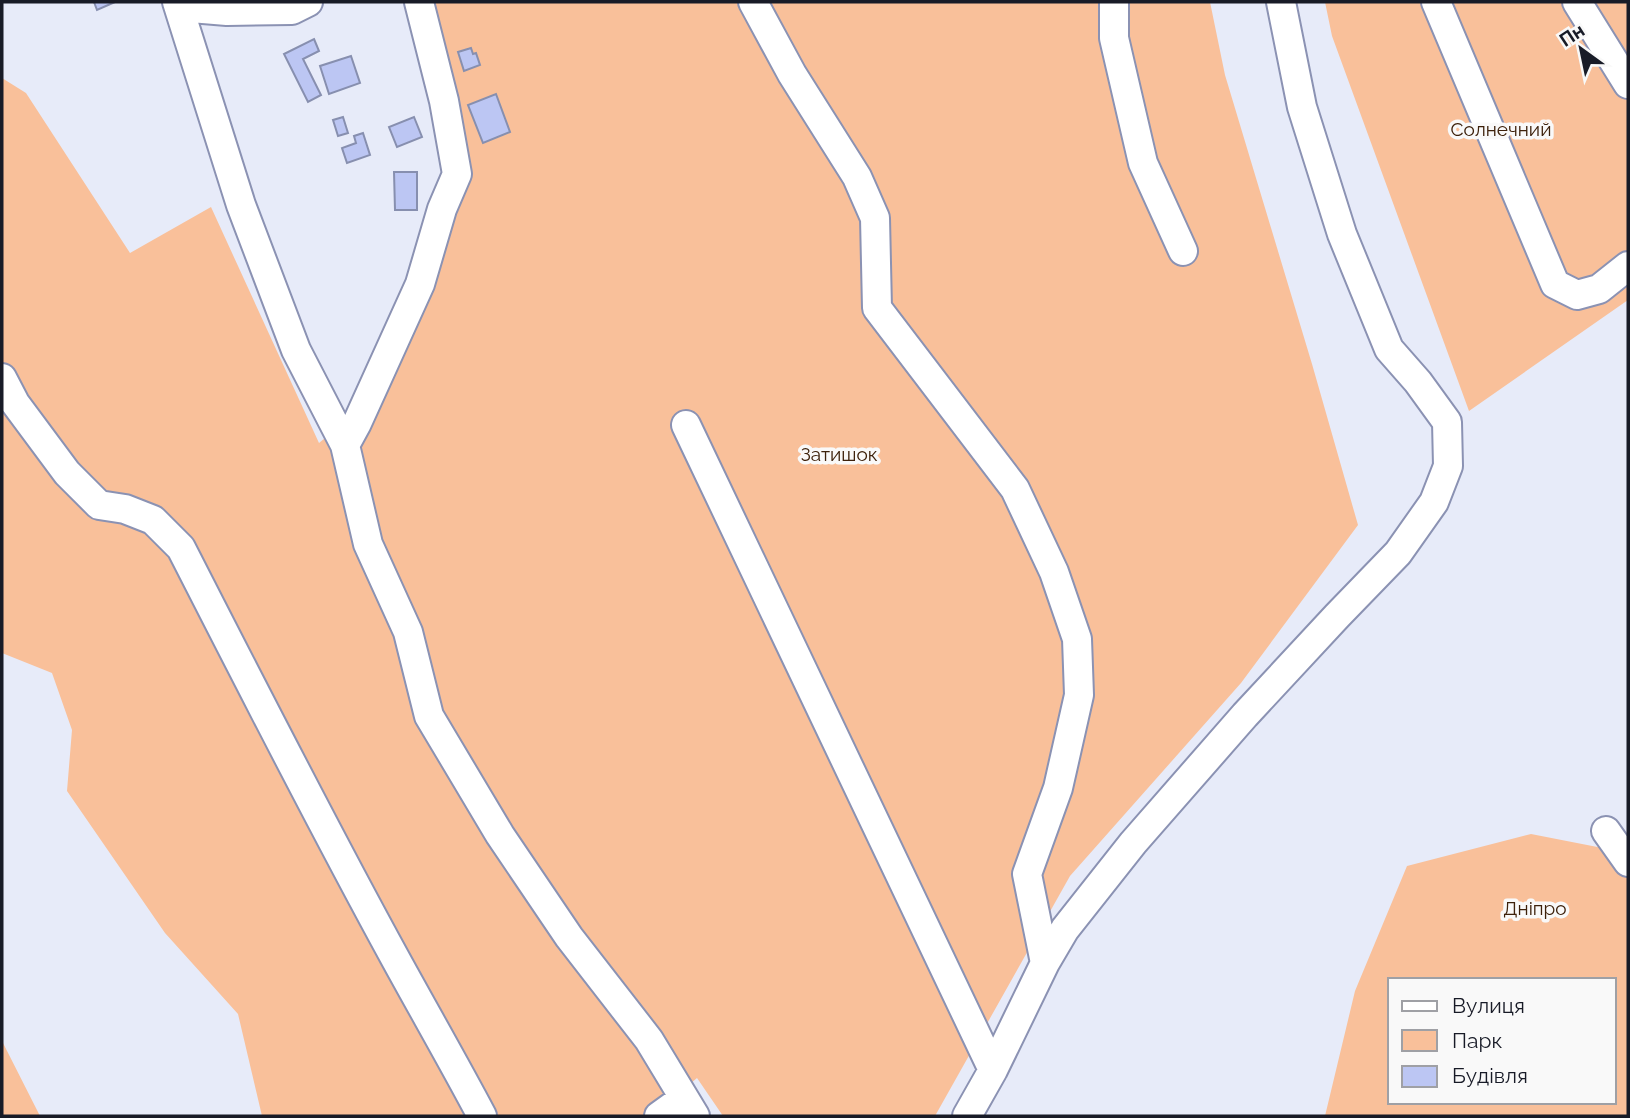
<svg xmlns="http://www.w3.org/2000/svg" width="1630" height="1118" viewBox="0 0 1630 1118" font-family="Raleway,sans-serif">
  <rect width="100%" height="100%" fill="#e7ebf9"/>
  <!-- green -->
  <path fill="#f9c09a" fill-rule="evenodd" d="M426 2H1210L1225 75 1312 364 1358 525 1241 683 1070 876 935 1116H723L697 1078 653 1116H262L238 1014 165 933 67 791 72 730 52 673 2 653V78L26 93 130 253 211 207 319 443 375 397 463 175Z
    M1325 2H1628V300L1469 411 1332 36Z
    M1531 834 1628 853V1116H1325L1355 991 1407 866ZM1390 980H1614V1102H1390Z
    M2 1041 40 1116H2Z"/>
  <!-- building -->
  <path fill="#bcc6f3" stroke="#878faf" stroke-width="2" d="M94 2H115L97 10Z
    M314 39 319 51 303 59 321 95 308 102 284 54Z
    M471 48 473 54 476 53 480 65 464 71 458 52Z
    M351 56 360 83 329 94 320 66Z
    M496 94 510 132 483 143 468 105Z
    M343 117 348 133 338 136 333 120Z
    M414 117 422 137 397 147 389 127Z
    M363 133 370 155 347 163 342 148 356 143 354 136Z
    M394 172H417V210H395Z"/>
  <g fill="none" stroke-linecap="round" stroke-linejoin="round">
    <defs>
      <path id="minor" d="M177 2 241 205 296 350 345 445 368 544 408 632 429 716 500 835 569 937 649 1040 695 1116
        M753 2 792 74 857 177 875 218 877 308 1015 489 1054 572 1077 639 1079 695 1058 788 1027 874 1045 963
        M1114 2V38L1143 163 1183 251
        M1436 2 1555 284 1577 295 1599 289 1628 266
        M1577 2 1628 84
        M179 7 227 11 292 10 308 2
        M2 378 15 403 67 473 99 505 125 509 153 520 181 548C251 685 321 823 395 958 424 1011 454 1063 482 1116
        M686 425 993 1070
        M345 445 357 423 420 284 442 209 457 174 444 101 419 2
        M1606 831 1628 862
        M659 1116 684 1098
        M967 1116 993 1070 1045 963 1065 929 1133 843 1245 715 1337 616 1398 553 1434 502 1448 466 1447 422 1418 382 1389 349 1342 234 1302 107 1281 2"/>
    </defs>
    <!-- minor casing -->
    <use href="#minor" stroke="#8b92b3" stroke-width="32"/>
    <!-- minor -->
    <use href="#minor" stroke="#fff" stroke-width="28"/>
  </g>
  <g text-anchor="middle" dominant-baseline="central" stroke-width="7" stroke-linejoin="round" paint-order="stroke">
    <!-- park labels -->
    <g font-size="19" fill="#3d210b" stroke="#f9f9f9">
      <text x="1501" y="129">Солнечний</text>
      <text x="839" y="454">Затишок</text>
      <text x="1535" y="908">Дніпро</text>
    </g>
  </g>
  <!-- border -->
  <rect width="1630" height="1118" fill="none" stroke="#181b27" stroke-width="7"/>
  <!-- legend -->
  <rect x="1388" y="978" width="228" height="126" fill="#f9f9f9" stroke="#9fa0a5" stroke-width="2"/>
  <rect x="1402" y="1001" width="35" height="10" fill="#ffffff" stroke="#9fa0a5" stroke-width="2"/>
  <text x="1452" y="1013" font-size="21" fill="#181b27">Вулиця</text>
  <rect x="1402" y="1030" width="35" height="21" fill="#f9c09a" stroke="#9fa0a5" stroke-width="2"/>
  <text x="1452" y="1048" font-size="21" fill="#181b27">Парк</text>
  <rect x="1402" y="1066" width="35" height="21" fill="#bcc6f3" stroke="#9fa0a5" stroke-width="2"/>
  <text x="1452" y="1083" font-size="21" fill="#181b27">Будівля</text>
  <!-- north arrow -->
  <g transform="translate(1581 49) rotate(327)" stroke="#f9f9f9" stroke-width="5" paint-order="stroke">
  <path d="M0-5L12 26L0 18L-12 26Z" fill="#181b27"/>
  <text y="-10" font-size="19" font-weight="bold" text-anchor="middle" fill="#181b27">Пн</text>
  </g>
</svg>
